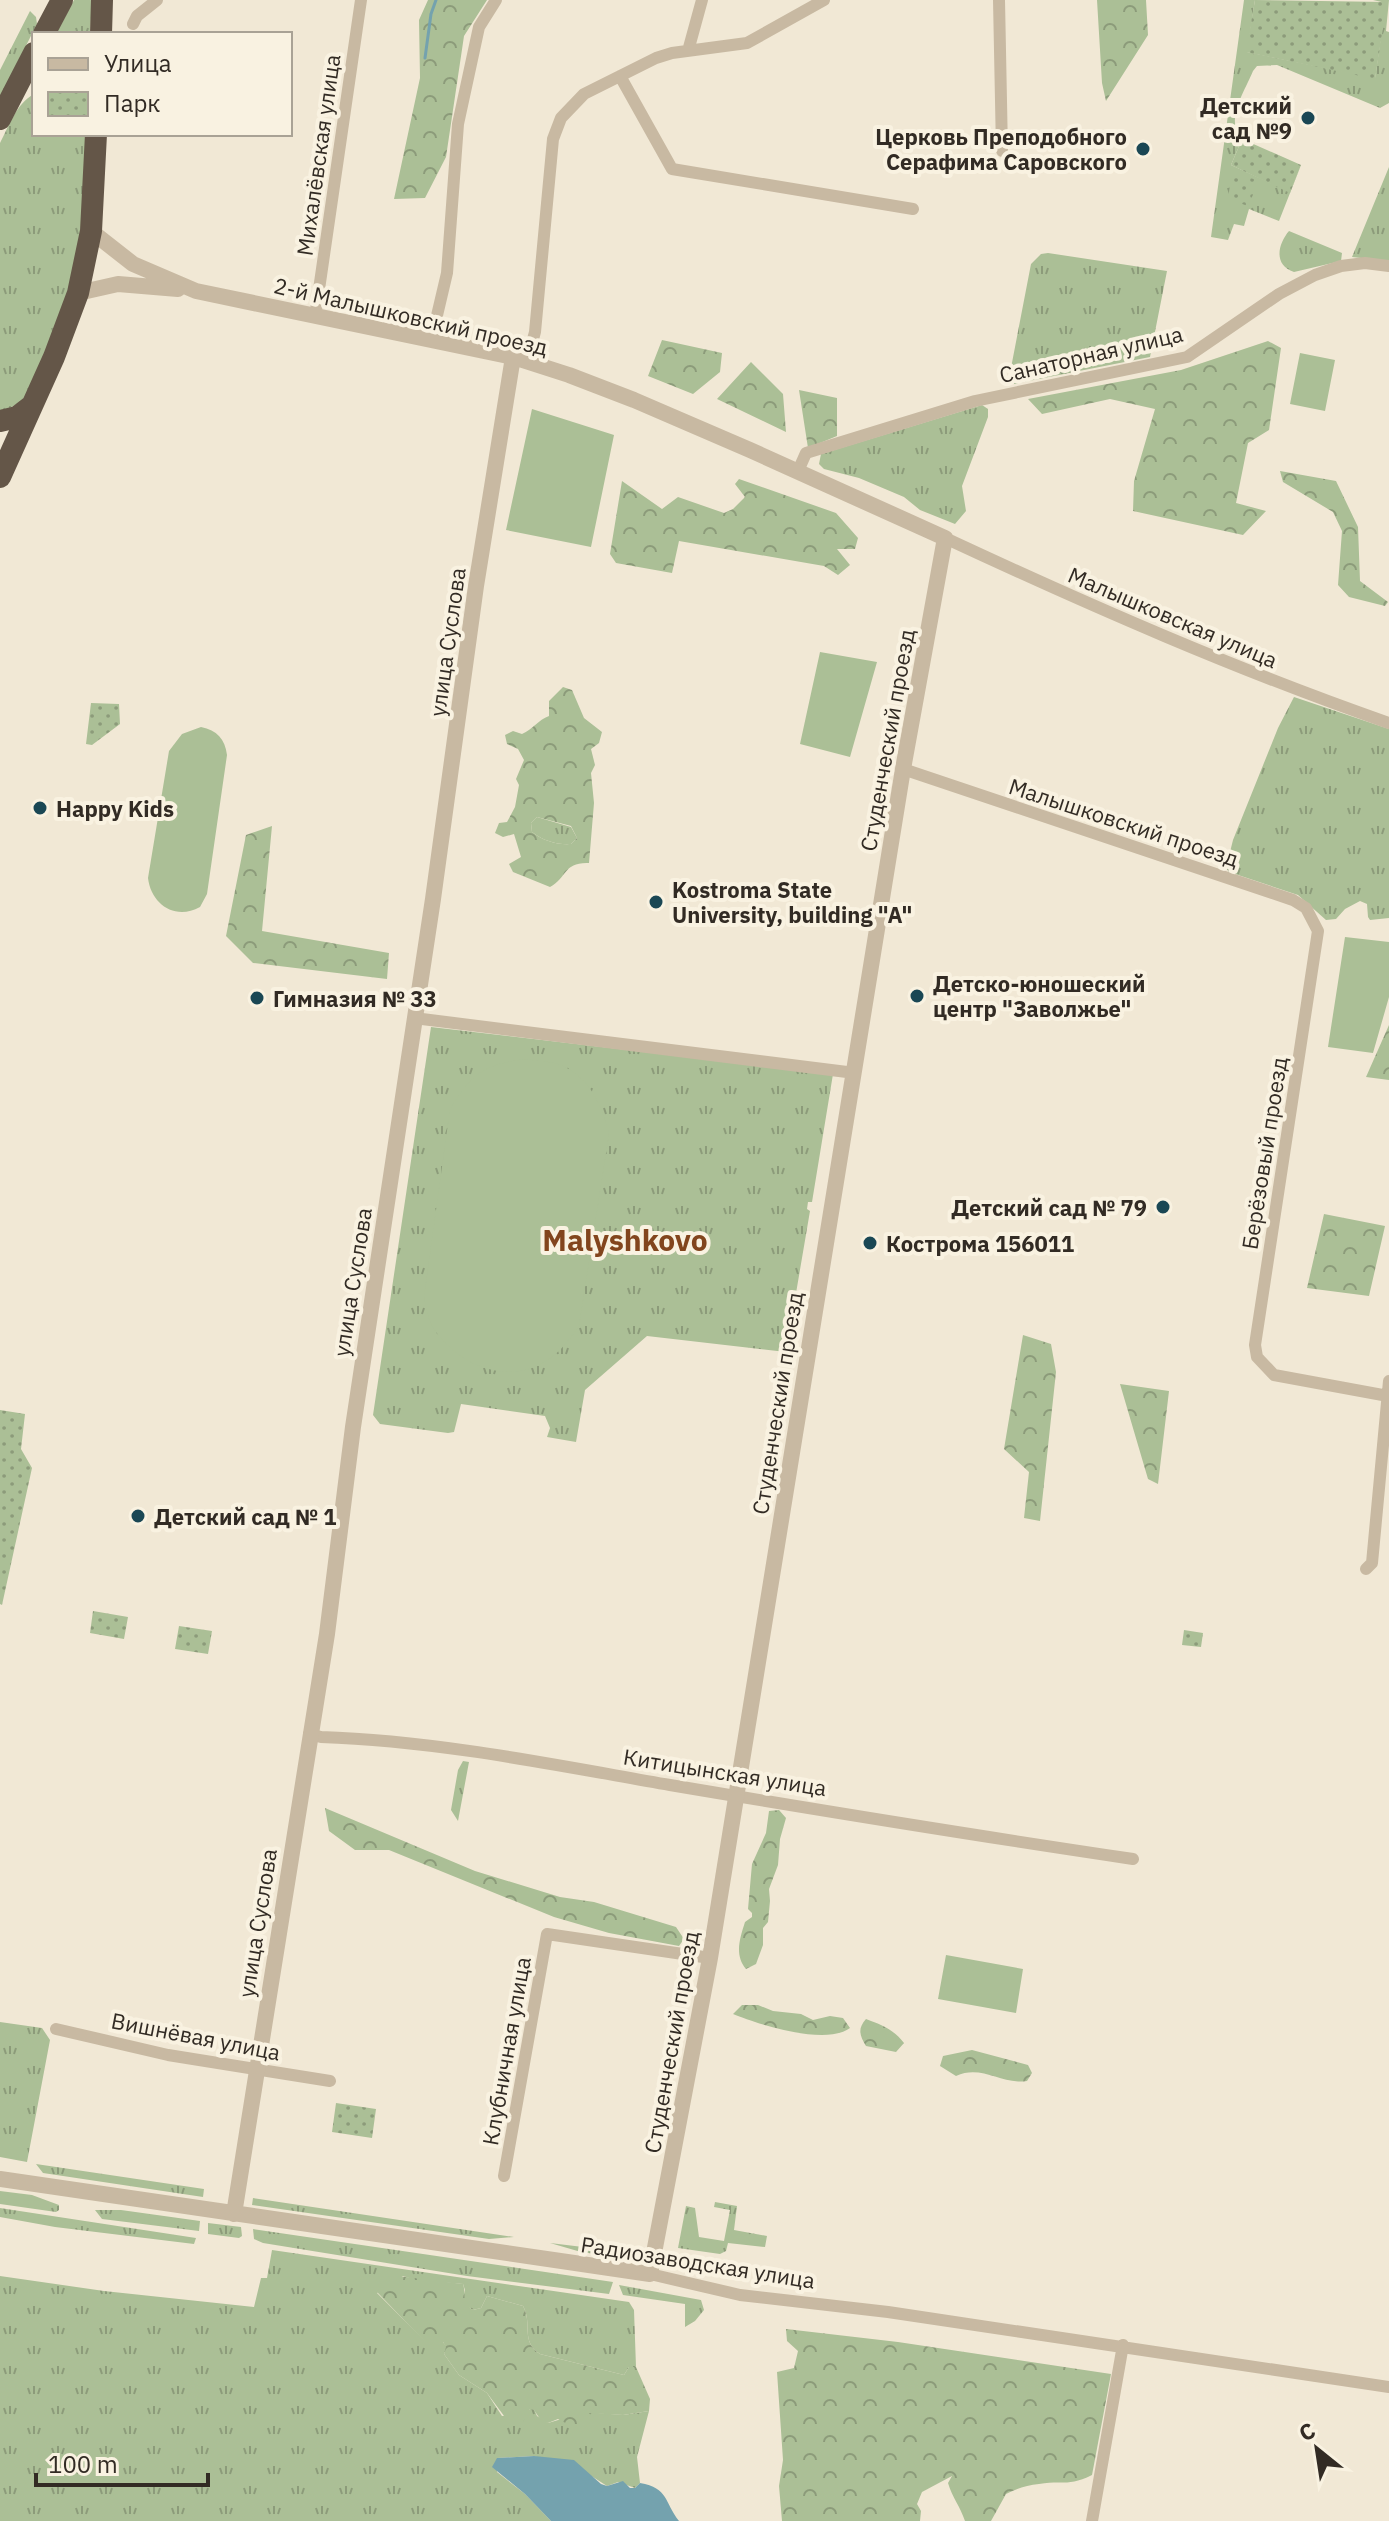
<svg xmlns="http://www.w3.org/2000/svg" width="1389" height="2521" viewBox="0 0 1389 2521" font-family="'IBM Plex Sans',sans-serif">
  <defs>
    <pattern id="grass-tufts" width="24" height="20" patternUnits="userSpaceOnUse" patternTransform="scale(2)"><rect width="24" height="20" fill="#abbf96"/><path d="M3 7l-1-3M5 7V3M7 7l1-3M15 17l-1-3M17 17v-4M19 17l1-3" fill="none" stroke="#8c9b7a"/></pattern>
    <pattern id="forest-crowns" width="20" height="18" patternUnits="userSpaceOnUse" patternTransform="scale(2)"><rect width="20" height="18" fill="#abbf96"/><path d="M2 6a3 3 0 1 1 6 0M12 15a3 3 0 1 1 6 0" fill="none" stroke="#8c9b7a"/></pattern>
    <pattern id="park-dots" width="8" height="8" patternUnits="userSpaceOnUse" patternTransform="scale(2)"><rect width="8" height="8" fill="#abbf96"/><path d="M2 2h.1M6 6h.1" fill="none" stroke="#8c9b7a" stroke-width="1.8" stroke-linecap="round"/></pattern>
  </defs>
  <rect width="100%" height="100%" fill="#f1e8d5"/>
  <!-- grass -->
  <path fill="url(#grass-tufts)" d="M74 0H92L90 34H56Z
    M1244 0H1255L1247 52 1375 78 1386 3 1373 0H1389L1386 31 1389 32V103L1380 108 1277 65 1257 66 1253 71C1245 91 1224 121 1242 139L1231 165 1290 192 1301 165 1279 221 1249 209 1244 226 1234 224 1228 240 1211 237Z
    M30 11 36 17 37 24 0 97V70Z
    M34 94V134H86L85 206 69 297 25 399 0 414V143C9 126 16 104 34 94Z
    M1389 167V261L1352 257Z
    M1289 231 1342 253 1341 261 1294 272C1273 265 1278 244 1289 231Z
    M1048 253 1167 271 1150 357 1014 384 1010 373 1031 264 1041 254Z
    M982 405 988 409V417L962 486 966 511 955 524 920 510 904 497 859 478 824 469 819 464 821 454Z
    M1294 697 1389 729V918L1370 920 1368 917 1367 904 1360 901 1345 909 1336 919 1326 920 1298 895 1229 872 1226 868 1233 840 1278 728Z
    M537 817 571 827 577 838 571 844C558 845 543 841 532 832L531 823Z
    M431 1027 833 1074 812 1202H808L807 1209 810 1211 786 1352 647 1336 585 1390 576 1442 547 1437 550 1428 545 1416 461 1404 454 1432 448 1433 380 1424 373 1415Z
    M463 1761 469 1762 458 1821 451 1810 458 1770Z
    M0 2022 42 2028 50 2040 27 2162 0 2157Z
    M36 2164 204 2189 203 2197 43 2173Z
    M0 2191 32 2195 59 2205V2210L56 2212 0 2204Z
    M253 2198 514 2237 489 2239 252 2205Z
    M715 2202 737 2206 734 2230 767 2236 765 2247 728 2243 726 2251 720 2254 678 2248 686 2206 695 2208 699 2237 724 2241 730 2210 714 2207Z
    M0 2208 196 2238 194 2244 55 2227 0 2217Z
    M95 2210H121L200 2221 199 2231 102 2219Z
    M208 2223 241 2227 242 2236 239 2238 208 2234Z
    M253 2229 613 2282 609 2294 467 2276 263 2243 254 2239Z
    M550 2243 616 2251 618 2253 617 2257 581 2252Z
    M272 2250 629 2302 634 2310 636 2367H629L624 2375 540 2354C520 2341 533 2324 523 2306L487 2296 481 2308 473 2310 466 2306 463 2299 465 2290 463 2284 416 2280 403 2276 377 2293 429 2345 442 2341 447 2347 444 2354 459 2375 487 2393 502 2416 526 2413 530 2409H534L537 2416 548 2423 585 2412 623 2415 649 2411 637 2457 640 2483 635 2488 618 2482 607 2486 593 2477 534 2456 497 2458V2472L525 2494 551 2521H0V2276L104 2291 254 2307 261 2278H267Z
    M619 2285 701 2300 704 2310 695 2321 685 2327V2304L623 2295Z"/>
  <!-- forest -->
  <path fill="url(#forest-crowns)" fill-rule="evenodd" d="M428 0H487L464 36 446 157 425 198 394 199 420 78 419 20Z
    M1097 0H1146L1148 35 1106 101 1102 83Z
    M662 340 722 353 720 372 693 394 648 376Z
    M1268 341 1281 348 1269 430 1248 443 1236 503 1266 511 1243 535 1133 511 1134 481 1155 409 1110 399 1042 414 1028 399 1181 370Z
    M751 362 783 394 786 432 717 399Z
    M799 390 837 398V436L808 448Z
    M1280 471 1336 481 1358 527 1360 581 1388 602 1385 606 1349 597 1338 585 1342 531 1333 512 1283 482Z
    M739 479 836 513 858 538 855 549H837L850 565 838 575 824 566 679 541 672 573 616 563 610 554 622 481 662 509 678 497 724 513 733 509 745 497 735 484Z
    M563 687 572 690 584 718 602 732 599 743 591 749 595 765 591 773 594 803 589 863C563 862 568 877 550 887L513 872 509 864 521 857 514 834 503 837 495 833 499 823 507 822 515 807 519 785 516 779 524 760 518 749 507 744 505 735 513 731 522 734C533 729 538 720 549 716V701ZM537 817 571 826 577 838 571 844C558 845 543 841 532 832L531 823Z
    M272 826 262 931 389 953 387 979 253 963 226 936 246 835Z
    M1389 1025V1080L1366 1077Z
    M1324 1214 1385 1226 1369 1296 1307 1288Z
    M1023 1335 1051 1344 1056 1372 1040 1521 1024 1518 1029 1472 1004 1449Z
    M1120 1384 1169 1391 1158 1484 1148 1479Z
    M325 1808 475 1871 560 1897 594 1902 676 1927 684 1939 679 1946 609 1933 554 1917 389 1850H355L329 1831Z
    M779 1810 786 1818 780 1839 778 1865 769 1889 770 1901 768 1922 763 1928V1945L756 1964 746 1969C734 1955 740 1938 745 1922L752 1917V1913L748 1909 752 1864 766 1833 769 1811Z
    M742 2005H758L773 2011 801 2014 813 2020 830 2016 843 2018 850 2028C826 2046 760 2025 733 2014Z
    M866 2019C882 2025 893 2029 904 2043L896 2052 866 2046C860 2036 857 2029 866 2019Z
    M972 2050 1028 2065 1032 2073 1027 2081C1001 2085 982 2064 956 2076L940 2066 943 2056Z
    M390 2275 463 2284C467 2296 460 2302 473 2310L481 2308 487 2296 523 2306C533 2324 520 2341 540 2354L624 2375 629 2367H636L650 2399 649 2411 623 2415 587 2413 592 2417V2422C579 2430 569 2425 558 2419L548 2423 542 2422 534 2410 530 2409 521 2425 510 2424 487 2393 459 2375 444 2354 446 2347 443 2342 429 2346 377 2292 381 2279Z
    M786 2329 898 2342 1111 2374 1092 2475C1068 2487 1062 2480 1039 2484 1027 2485 1016 2489 1006 2494L991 2521H965C960 2506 952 2497 948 2483L952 2476 922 2492 917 2504 921 2511 920 2521H782L779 2486 783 2460 777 2372 794 2368 798 2351 787 2341Z"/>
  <!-- park -->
  <path fill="url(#park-dots)" d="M1255 0 1387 2 1375 79 1246 52Z
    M1242 139 1301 165 1290 193 1231 165Z
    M1232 171 1259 181 1248 206 1228 199Z
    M91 703 119 704 120 724 92 745 86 744Z
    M0 1410 25 1414 21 1449 32 1468 2 1605 0 1604Z
    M93 1611 128 1617 124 1639 90 1633Z
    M179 1626 212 1631 208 1654 175 1649Z
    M1184 1630 1203 1633 1201 1647 1182 1645Z
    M336 2103 376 2109 372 2138 332 2132Z"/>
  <!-- pitch -->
  <path fill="#abbf96" d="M1300 353 1335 360 1325 411 1290 404Z
    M532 409 614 435 591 547 506 530Z
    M820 652 877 662 850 757 800 744Z
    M201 727C217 730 225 739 227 755L207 894 200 907C175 921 151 904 148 878L169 751 182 734Z
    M1345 937 1389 942V997L1373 1053 1328 1047Z
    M525 1059C536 1061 548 1061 558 1064 589 1075 602 1105 609 1134L579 1326C568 1342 557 1356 539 1365 500 1384 453 1361 432 1326 428 1318 426 1306 424 1297L450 1109C473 1072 483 1065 525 1059Z
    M946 1955 1023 1969 1016 2013 938 1999Z"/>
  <!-- water -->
  <path fill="#74a2ae" d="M534 2456 574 2460 601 2484 607 2486 623 2481 630 2488H635L640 2483C669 2488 664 2502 679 2521H551L525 2494 492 2467 497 2458Z"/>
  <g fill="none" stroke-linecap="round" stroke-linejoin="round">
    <!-- stream -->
    <path stroke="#74a2ae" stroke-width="3" d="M425 58 431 14 436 0"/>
    <!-- minor -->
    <path stroke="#c8b9a2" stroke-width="12" d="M999 0 1002 151
      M133 24 137 16 157 0
      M688 51 702 0
      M620 76 672 169 913 209
      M315 317 361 0
      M431 341 447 273 458 124 479 27 496 0
      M527 361 535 332 553 139 561 118 584 94 656 58 672 53 747 43 824 0
      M798 471 806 453 975 401 1187 357 1279 294 1315 275 1341 266 1365 263 1389 266
      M945 538C1091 606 1237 670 1389 723
      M903 769 1293 900 1306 908 1318 931 1255 1345 1257 1357 1274 1375 1388 1396
      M414 1018 855 1073
      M1366 1569 1372 1563 1389 1381
      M309 1734 321 1737C439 1741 555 1765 670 1785 824 1811 978 1836 1133 1859
      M56 2029 168 2055 330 2081
      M504 2176 547 1934 710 1958
      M650 2274 740 2295 888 2312 1389 2387
      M1092 2521 1123 2345"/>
    <!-- tertiary -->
    <path stroke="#c8b9a2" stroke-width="16" d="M78 293 118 284 178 289
      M0 2179 650 2274 710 1958 903 769 945 538 750 450 634 400 569 375 513 357 196 291 133 264 91 231
      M234 2214 327 1634 353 1427 433 899 476 586 513 357"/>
    <!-- trunk -->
    <path stroke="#645648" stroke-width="22" d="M44 34 62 0
      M101 34 102 0
      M0 119 34 53
      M0 421 17 417 30 407
      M0 477 54 357 78 293 91 231 96 134"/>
  </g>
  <!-- markers -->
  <g fill="#1a4754" stroke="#f9f2e1" stroke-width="3">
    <circle cx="1308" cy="118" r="8"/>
    <circle cx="1143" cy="149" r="8"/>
    <circle cx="40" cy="808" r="8"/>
    <circle cx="656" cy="902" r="8"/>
    <circle cx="917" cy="996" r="8"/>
    <circle cx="257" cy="998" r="8"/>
    <circle cx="1163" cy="1207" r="8"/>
    <circle cx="870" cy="1243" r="8"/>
    <circle cx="138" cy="1516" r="8"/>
  </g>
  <g text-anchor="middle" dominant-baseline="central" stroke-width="8" stroke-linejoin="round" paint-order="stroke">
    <!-- poi labels -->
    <g font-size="22" font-weight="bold" fill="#322b24" stroke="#f9f2e1" text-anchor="start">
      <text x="1292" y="105" text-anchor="end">Детский<tspan x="1292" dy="25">сад №9</tspan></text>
      <text x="1127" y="136" text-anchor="end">Церковь Преподобного<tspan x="1127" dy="25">Серафима Саровского</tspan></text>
      <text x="56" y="808">Happy Kids</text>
      <text x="672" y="889">Kostroma State<tspan x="672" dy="25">University, building "A"</tspan></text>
      <text x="933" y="983">Детско-юношеский<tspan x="933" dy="25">центр "Заволжье"</tspan></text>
      <text x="273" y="998">Гимназия № 33</text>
      <text x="1147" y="1207" text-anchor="end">Детский сад № 79</text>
      <text x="886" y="1243">Кострома 156011</text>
      <text x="154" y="1516">Детский сад № 1</text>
    </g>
    <!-- street labels -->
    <g font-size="22" fill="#322b24" stroke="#f9f2e1">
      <text transform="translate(318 155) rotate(-82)">Михалёвская улица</text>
      <text transform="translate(411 316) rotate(13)">2-й Малышковский проезд</text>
      <text transform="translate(1091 354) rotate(-13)">Санаторная улица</text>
      <text transform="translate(1173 617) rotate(23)">Малышковская улица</text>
      <text transform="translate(447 642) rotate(-82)">улица Суслова</text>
      <text transform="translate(887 740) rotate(-80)">Студенческий проезд</text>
      <text transform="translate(1124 822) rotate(18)">Малышковский проезд</text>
      <text transform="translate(1264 1153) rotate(-81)">Берёзовый проезд</text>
      <text transform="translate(352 1282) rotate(-81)">улица Суслова</text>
      <text transform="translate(777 1403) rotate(-81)">Студенческий проезд</text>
      <text transform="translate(725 1772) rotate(9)">Китицынская улица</text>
      <text transform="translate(257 1923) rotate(-81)">улица Суслова</text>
      <text transform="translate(196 2036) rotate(11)">Вишнёвая улица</text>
      <text transform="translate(671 2042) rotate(-80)">Студенческий проезд</text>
      <text transform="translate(506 2051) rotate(-80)">Клубничная улица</text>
      <text transform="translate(698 2262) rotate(9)">Радиозаводская улица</text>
    </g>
    <!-- district labels -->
    <g font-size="30" font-weight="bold" fill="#82451d" stroke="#f9f2e1">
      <text x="625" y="1239">Malyshkovo</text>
    </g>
  </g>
  <!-- legend -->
  <rect x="32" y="32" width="260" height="104" fill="#f9f2e1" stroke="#a9a295" stroke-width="2"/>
  <rect x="48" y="58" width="40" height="12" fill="#c8b9a2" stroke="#a9a295" stroke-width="2"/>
  <text x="104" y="72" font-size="24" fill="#322b24">Улица</text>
  <rect x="48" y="92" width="40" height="24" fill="url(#park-dots)" stroke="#a9a295" stroke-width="2"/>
  <text x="104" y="112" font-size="24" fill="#322b24">Парк</text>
  <!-- north arrow -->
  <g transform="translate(1317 2449) rotate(330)" stroke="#f9f2e1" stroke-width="6" paint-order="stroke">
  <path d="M0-6L14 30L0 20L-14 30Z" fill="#322b24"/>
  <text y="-12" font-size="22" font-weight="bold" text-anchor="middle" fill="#322b24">С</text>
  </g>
  <!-- scale -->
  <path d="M36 2473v12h172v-12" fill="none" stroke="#322b24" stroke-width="4"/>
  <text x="48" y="2473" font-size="24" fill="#322b24" stroke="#f9f2e1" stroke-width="6" paint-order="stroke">100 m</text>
</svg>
